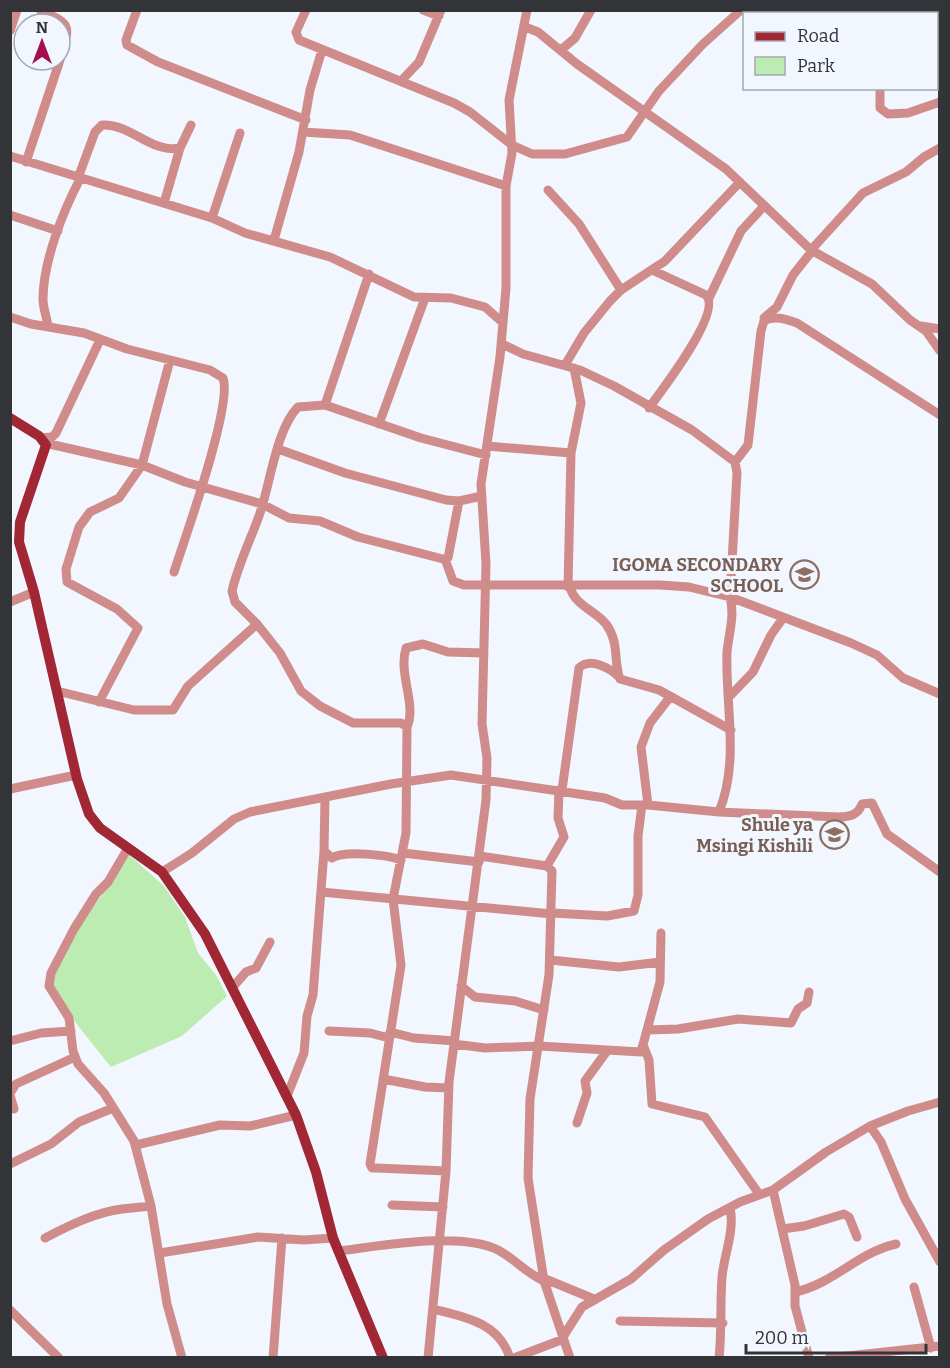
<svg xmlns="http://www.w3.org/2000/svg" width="950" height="1368" viewBox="0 0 950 1368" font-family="Bitter,serif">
  <rect width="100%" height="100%" fill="#f2f6fe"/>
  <!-- green -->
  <path fill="#bcecb1" d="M125 851 164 886 185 917 198 953 216 975 227 996 182 1036 111 1067 75 1022 49 981 69 936 102 895Z"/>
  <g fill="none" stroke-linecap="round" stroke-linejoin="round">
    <!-- minor -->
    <path stroke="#d08c8b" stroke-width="9" d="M40 10C73 25 70 25 60 59
      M137 10 126 40 127 45 158 62 306 120
      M306 10 296 32 299 40 454 103 470 112 512 145 532 154H565L627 137 659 91 703 44 741 10
      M423 10 439 16
      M796 10 797 14
      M913 14 921 10
      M525 27 538 32 577 64 726 169 811 250 872 284 910 320 926 331 940 351
      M10 31 17 10
      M561 50 575 38 591 10
      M402 80 419 62 441 10
      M880 88V108L888 114 908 113 940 102
      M303 132 350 135 506 186
      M10 156 212 218 245 233 330 257 414 297 451 298 485 307 502 322
      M26 162 60 60
      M78 178 95 132 102 125C130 123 152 154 180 148L191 125
      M548 190 579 224 621 290
      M164 203 180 148
      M10 215 58 231
      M212 218 240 133
      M274 240 299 152 310 90 322 50
      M811 250 863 193 906 172 924 157 940 148
      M709 298 741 231 764 206
      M10 317 31 324 84 333 127 349 210 370 223 378C233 404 185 538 174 572
      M764 318 777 307 793 275 812 251
      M921 326 940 329
      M48 327C47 317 43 309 43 299 43 262 63 211 80 179
      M502 344 523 354 580 370 614 386 692 430 735 462 737 473 730 597C735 616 729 632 727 652 725 706 740 760 719 812
      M565 365 584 333 610 301 621 290 665 261 740 182
      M325 405 369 274
      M649 408C661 391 723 312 706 295L652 270
      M379 424 425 298
      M41 438 52 437 56 433 100 340
      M45 443 142 465 185 482 262 504 289 518 320 521 358 537 443 559 448 558 459 501
      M487 446 571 453 568 587
      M278 449 345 473 446 500 459 501 482 496
      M571 453 581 403 574 368
      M735 462 748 445 761 331 764 321C774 315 786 319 797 323L940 415
      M445 559 453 581 464 585H660L689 587 730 597 851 643 877 655 903 678 940 694
      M570 587C575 606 595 610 606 624 620 643 613 661 620 679L659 690 731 730
      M10 602 34 592
      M57 691 134 710H173L188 686 257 624
      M729 697 753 672 771 635 783 618
      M99 702 138 628 117 609 67 582 66 569 79 527 90 512 119 498 142 465 170 360
      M407 727C417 705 398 674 406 648L423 644 448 652 484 653
      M10 789 76 775
      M562 790 579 668C590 657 610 668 619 677
      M648 805 641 747 650 723 670 697
      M128 848 108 882 96 894 74 929 51 973 49 986 69 1018 73 1051 78 1064 104 1093 134 1141 151 1206 167 1304 182 1358
      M324 851 332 858C344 850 388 855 401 860
      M403 853 479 862
      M480 856 547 866 552 871 549 975 530 1099 528 1178 544 1281 570 1358
      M547 866 564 837 558 818 559 790
      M162 872 192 853 234 819 250 812 391 784 451 775 605 798 622 805H648L719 812 838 817C850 817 858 815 862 804L872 803 887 834 940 872
      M321 892 552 914
      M552 913 607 916 634 911 638 895V836L642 805
      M550 960 619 967 660 962
      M461 986 475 997 515 1001 544 1010
      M232 988 246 972 256 968 270 942
      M648 1030 678 1029 738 1019 791 1023 798 1009 807 1003 809 992
      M329 1031 370 1033 389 1038
      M390 1032 414 1038 455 1041
      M10 1041 41 1033 71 1031
      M454 1044 485 1048 539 1046 641 1052 660 982 661 933
      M644 1047 649 1060 652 1104 705 1117 759 1194
      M383 1079 425 1087 449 1088
      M10 1093 16 1084 75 1057
      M10 1095 14 1109
      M287 1096 304 1053 307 1016 313 995 324 851 325 797
      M577 1123 587 1093 585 1081 607 1051
      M870 1126 881 1142 905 1199 940 1262
      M136 1145 220 1125 250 1126 296 1115
      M10 1164 51 1144 79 1122 113 1108
      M446 1171 377 1168H372L370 1164 401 965 393 899 406 833 407 727 401 723H353L320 706 301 691 280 653 257 624 235 602 232 591C238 565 250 541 259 516 270 486 276 429 298 407L325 405 421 438 486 455
      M773 1190 795 1285V1306L809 1358
      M392 1205 443 1207
      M782 1229 804 1226 844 1214 849 1217 857 1237
      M45 1238C68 1226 96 1212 122 1209 131 1208 141 1207 151 1206
      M339 1251C381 1246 461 1231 498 1250 515 1259 526 1273 544 1281
      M160 1253 258 1237 304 1240 333 1238
      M543 1278 594 1299
      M914 1287 931 1348
      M795 1292C833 1284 859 1252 896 1244
      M433 1309C466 1317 499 1323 510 1358
      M10 1310 59 1358
      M620 1321 723 1323
      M273 1358 282 1238
      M428 1358 446 1171 449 1082 486 800 487 758 482 724 486 564 481 484 500 357 506 288V186L512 153 509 100 527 10
      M514 1358 561 1340 582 1307 631 1279 664 1250 708 1219 740 1202 773 1190 826 1152 870 1126 908 1111 940 1102
      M719 1358C722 1330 720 1304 722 1277 724 1255 735 1230 730 1208
      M829 1358 940 1346"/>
    <!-- major -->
    <path stroke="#a12734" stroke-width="10" d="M10 418 39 436 46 445 20 522 19 542 34 592 77 779 89 814 100 828 162 872 205 934 296 1115 316 1172 333 1238 383 1358"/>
  </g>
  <!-- icons -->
  <defs>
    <symbol id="school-ring" viewBox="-11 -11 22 22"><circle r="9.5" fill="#f2f6fe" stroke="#8d6e63" stroke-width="1.5"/><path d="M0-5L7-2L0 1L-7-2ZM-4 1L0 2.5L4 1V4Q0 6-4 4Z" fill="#8d6e63"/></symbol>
  </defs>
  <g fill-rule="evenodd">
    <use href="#school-ring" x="788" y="558" width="33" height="33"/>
    <use href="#school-ring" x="818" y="818" width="33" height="33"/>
  </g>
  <g text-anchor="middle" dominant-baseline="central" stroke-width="6" stroke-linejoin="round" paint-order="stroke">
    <!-- education labels -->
    <g font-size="18" font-weight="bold" fill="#785e54" stroke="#f2f6fe" text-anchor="end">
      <text x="783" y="565">IGOMA SECONDARY<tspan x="783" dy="21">SCHOOL</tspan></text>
      <text x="813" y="825">Shule ya<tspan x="813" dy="21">Msingi Kishili</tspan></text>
    </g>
  </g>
  <!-- border -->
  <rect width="950" height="1368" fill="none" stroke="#323438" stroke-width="24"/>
  <!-- legend -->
  <rect x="743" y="12" width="195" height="78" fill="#f2f6fe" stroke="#a5a8af" stroke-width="1.5"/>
  <rect x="755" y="32" width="30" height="9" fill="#a12734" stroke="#a5a8af" stroke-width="1.5"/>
  <text x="797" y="42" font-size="18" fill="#323438">Road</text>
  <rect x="755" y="57" width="30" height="18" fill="#bcecb1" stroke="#a5a8af" stroke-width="1.5"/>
  <text x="797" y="72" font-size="18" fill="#323438">Park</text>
  <!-- north arrow -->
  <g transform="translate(42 42)"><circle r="28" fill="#f2f6fe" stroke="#a5a8af" stroke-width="1.5"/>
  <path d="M0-4.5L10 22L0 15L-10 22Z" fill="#a5104c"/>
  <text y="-9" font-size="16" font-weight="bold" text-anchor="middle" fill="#323438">N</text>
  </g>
  <!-- scale -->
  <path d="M746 1344v9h180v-9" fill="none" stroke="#323438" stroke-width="3"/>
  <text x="755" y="1344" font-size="18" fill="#323438" stroke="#f2f6fe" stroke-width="4.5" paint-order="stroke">200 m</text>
</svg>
